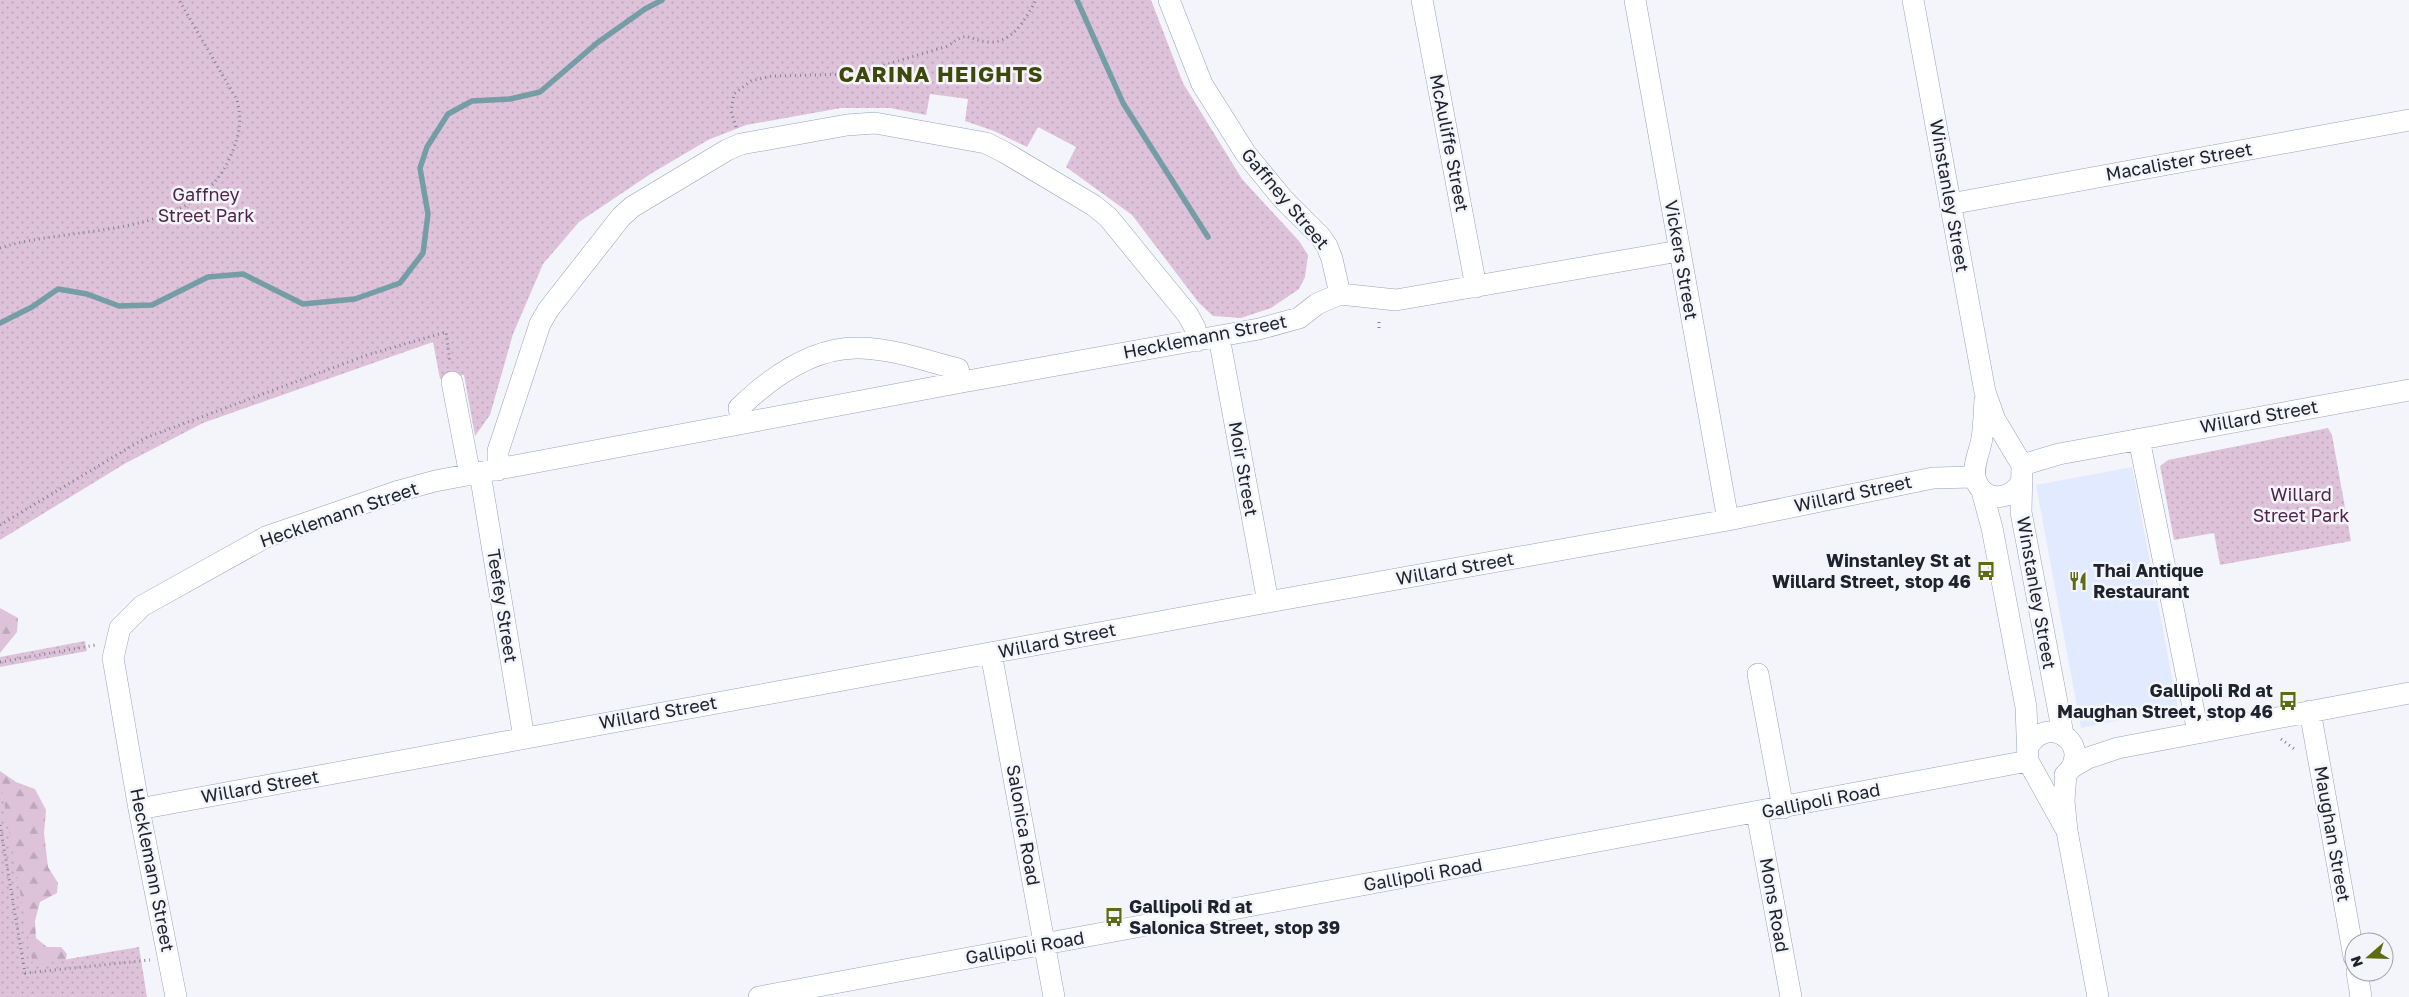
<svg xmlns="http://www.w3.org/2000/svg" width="2409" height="997" font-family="'Golos Text',sans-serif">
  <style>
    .built { fill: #e2eaff }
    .forest { fill: url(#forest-firs) }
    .park { fill: url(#park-dots) }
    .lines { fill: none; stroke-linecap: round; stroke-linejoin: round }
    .stream { stroke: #759da6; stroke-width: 5.5 }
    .minor-casing { stroke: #97a1ba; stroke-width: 22 }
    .path { stroke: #80838b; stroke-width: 3; stroke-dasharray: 1 4; stroke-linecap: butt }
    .minor { stroke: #fff; stroke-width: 21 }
    .labels { text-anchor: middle; stroke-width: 5; stroke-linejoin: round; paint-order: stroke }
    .street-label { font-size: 18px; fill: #20232d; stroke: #f3f5fa }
    .park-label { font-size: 18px; fill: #51244d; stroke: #f3f5fa }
    .poi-label { font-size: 18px; font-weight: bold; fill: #20232d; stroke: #f3f5fa; text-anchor: end }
    .district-label { font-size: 22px; font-weight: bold; letter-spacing: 1px; fill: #3f470b; stroke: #f3f5fa }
  </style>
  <defs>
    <pattern id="forest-firs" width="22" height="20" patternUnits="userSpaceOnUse" patternTransform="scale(1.25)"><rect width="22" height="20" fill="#dec2da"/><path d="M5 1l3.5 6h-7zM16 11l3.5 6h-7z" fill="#bea6bb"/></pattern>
    <pattern id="park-dots" width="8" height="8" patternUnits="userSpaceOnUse" patternTransform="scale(1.25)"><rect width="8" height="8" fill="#dec2da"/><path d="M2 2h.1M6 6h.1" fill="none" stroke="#bea6bb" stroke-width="1.8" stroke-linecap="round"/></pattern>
  </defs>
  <rect width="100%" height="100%" fill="#f3f5fa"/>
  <path class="built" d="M2132,467L2178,709L2081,728L2036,485Z"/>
  <path class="forest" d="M0,608L18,618L17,632L0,653Z
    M0,771L16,782L35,789L46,810L44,833L48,867L58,883L57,893L40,902L35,921L36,938L47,947H61L67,954L64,967L4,997L0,995Z"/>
  <path class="park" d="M0,0H1151L1183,83L1242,179L1299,241L1308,255L1305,277L1299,289L1271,308L1241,318L1213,316L1199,303L1132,215L1066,167L1076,147L1038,127L1027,147L994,131L965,121L968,99L930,94L926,115L890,108H841L746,125L708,140L652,173L579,222L543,264L513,334L490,415L475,436L464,375L440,379L433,342L203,423L126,463L0,540Z
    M2328,428L2332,435L2351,541L2220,565L2214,533L2174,540L2160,466L2168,460Z
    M85,641L87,651L0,667V657Z
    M0,780L33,965L139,947L147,997H0Z"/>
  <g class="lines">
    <path class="stream" d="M1077,0L1123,103L1208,237
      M0,323L32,307L58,289L87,294L119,306L152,305L208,277L243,274L303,304L355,299L400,283L423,253L428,214L420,168L427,147L448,114L472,101L510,99L540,92L597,43L645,9L662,0"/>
    <g class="minor-casing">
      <path id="minor" d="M1169,0L1202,84L1246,154L1283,199L1320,236L1327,246L1332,259L1340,294
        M1422,0L1476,287
        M1635,0L1728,520
        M1913,0L1985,392L1995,420L2022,465L2021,512L2063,734
        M1950,204L2409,120
        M1219,337L1268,602
        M452,382L470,475
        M1985,400C1984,413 1984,426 1982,438C1980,452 1970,470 1977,483C1987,504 2012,499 2022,481
        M742,423L739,408C771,377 815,346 861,348C894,349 926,361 958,369L962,382
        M2139,439L2198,732
        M2022,465L2059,454L2409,390
        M498,470V451L540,324L548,310L621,217L632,207L727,150L741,144L847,125L875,123L986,143L1004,152L1093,205L1108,217L1188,315L1195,328L1197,341
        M480,473L524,738
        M1982,491L1992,528L2026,707L2028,761L2067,831
        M991,653L1054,997
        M1758,674L1783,808
        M2310,711L2354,957
        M2029,745C2053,711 2094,750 2065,775
        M2071,768L2088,758L2118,748L2409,693
        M2066,774L2064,801L2067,831L2098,997
        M139,809L1268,602L1728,520L1933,478L1974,477
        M1757,813L1791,997
        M2357,972L2361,997
        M176,997L139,809L113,658L120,628L142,606L266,537L399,491L435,481L962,382L1259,329L1299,318L1317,304L1340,294L1396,300L1679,251
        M759,997L2028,761"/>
    </g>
    <path class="path" d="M736,127L731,111L734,94L751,81L771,76L854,74L948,46C970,29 966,40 988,42C1013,44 1026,18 1036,0
      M0,248C73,224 195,242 231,155C240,134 242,121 237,100L179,0
      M1379,322V332
      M0,525L145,438L367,355L446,332L450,363
      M0,662L96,645
      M2281,739L2297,751
      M0,825L25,973L150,960"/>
    <use href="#minor" class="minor"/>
  </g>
  <defs>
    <g id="bus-bare" transform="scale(1.5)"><path d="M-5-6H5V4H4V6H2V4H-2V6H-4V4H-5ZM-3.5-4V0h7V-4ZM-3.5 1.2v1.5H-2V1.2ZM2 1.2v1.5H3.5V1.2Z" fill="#5f6b13" stroke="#f3f5fa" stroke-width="2.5" paint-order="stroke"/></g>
    <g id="restaurant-bare" transform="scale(1.5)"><path d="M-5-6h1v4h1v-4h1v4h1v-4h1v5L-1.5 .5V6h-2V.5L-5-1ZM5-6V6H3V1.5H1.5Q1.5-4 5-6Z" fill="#5f6b13" stroke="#f3f5fa" stroke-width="2.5" paint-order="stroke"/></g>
  </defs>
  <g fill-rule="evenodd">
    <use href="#bus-bare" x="1986" y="571"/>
    <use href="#restaurant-bare" x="2078" y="581"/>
    <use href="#bus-bare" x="2288" y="701"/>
    <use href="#bus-bare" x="1114" y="917"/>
  </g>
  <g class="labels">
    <g class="street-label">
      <text transform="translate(1449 143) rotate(79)" y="6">McAuliffe Street</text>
      <text transform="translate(2179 162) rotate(-10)" y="6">Macalister Street</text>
      <text transform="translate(1949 196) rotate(80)" y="6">Winstanley Street</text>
      <text transform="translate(1285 199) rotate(50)" y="6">Gaffney Street</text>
      <text transform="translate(1681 260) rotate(80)" y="6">Vickers Street</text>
      <text transform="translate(1205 337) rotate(-11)" y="6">Hecklemann Street</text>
      <text transform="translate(2259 417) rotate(-10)" y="6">Willard Street</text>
      <text transform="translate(1243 469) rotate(80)" y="6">Moir Street</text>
      <text transform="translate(1853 494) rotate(-12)" y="6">Willard Street</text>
      <text transform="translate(339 515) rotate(-19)" y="6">Hecklemann Street</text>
      <text transform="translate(1455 569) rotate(-10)" y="6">Willard Street</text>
      <text transform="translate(2036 593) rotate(80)" y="6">Winstanley Street</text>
      <text transform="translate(502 606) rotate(81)" y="6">Teefey Street</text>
      <text transform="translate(1057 641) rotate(-11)" y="6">Willard Street</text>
      <text transform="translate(658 713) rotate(-10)" y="6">Willard Street</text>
      <text transform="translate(260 787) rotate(-10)" y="6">Willard Street</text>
      <text transform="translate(1821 801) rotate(-11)" y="6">Gallipoli Road</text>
      <text transform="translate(1023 825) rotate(80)" y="6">Salonica Road</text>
      <text transform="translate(2332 834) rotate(80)" y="6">Maughan Street</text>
      <text transform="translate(152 870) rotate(79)" y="6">Hecklemann Street</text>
      <text transform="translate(1423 875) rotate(-10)" y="6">Gallipoli Road</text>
      <text transform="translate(1774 905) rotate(80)" y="6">Mons Road</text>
      <text transform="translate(1025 948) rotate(-10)" y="6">Gallipoli Road</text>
    </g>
    <g class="park-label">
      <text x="206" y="201">Gaffney<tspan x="206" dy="21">Street Park</tspan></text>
      <text x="2301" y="501">Willard<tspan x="2301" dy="21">Street Park</tspan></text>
    </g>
    <g class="poi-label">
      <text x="1971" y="567">Winstanley St at<tspan x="1971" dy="21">Willard Street, stop 46</tspan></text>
      <text x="2093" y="577" text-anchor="start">Thai Antique<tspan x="2093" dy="21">Restaurant</tspan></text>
      <text x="2273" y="697">Gallipoli Rd at<tspan x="2273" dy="21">Maughan Street, stop 46</tspan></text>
      <text x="1129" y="913" text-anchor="start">Gallipoli Rd at<tspan x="1129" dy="21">Salonica Street, stop 39</tspan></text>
    </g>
    <g class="district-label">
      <text x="941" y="82">CARINA HEIGHTS</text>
    </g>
  </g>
  <g transform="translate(2369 957) rotate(250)"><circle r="24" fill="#f3f5fa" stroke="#9fa1a8"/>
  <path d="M0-4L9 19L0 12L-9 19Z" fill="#5f6b13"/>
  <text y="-8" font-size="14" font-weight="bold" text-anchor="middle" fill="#20232d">N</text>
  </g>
</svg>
